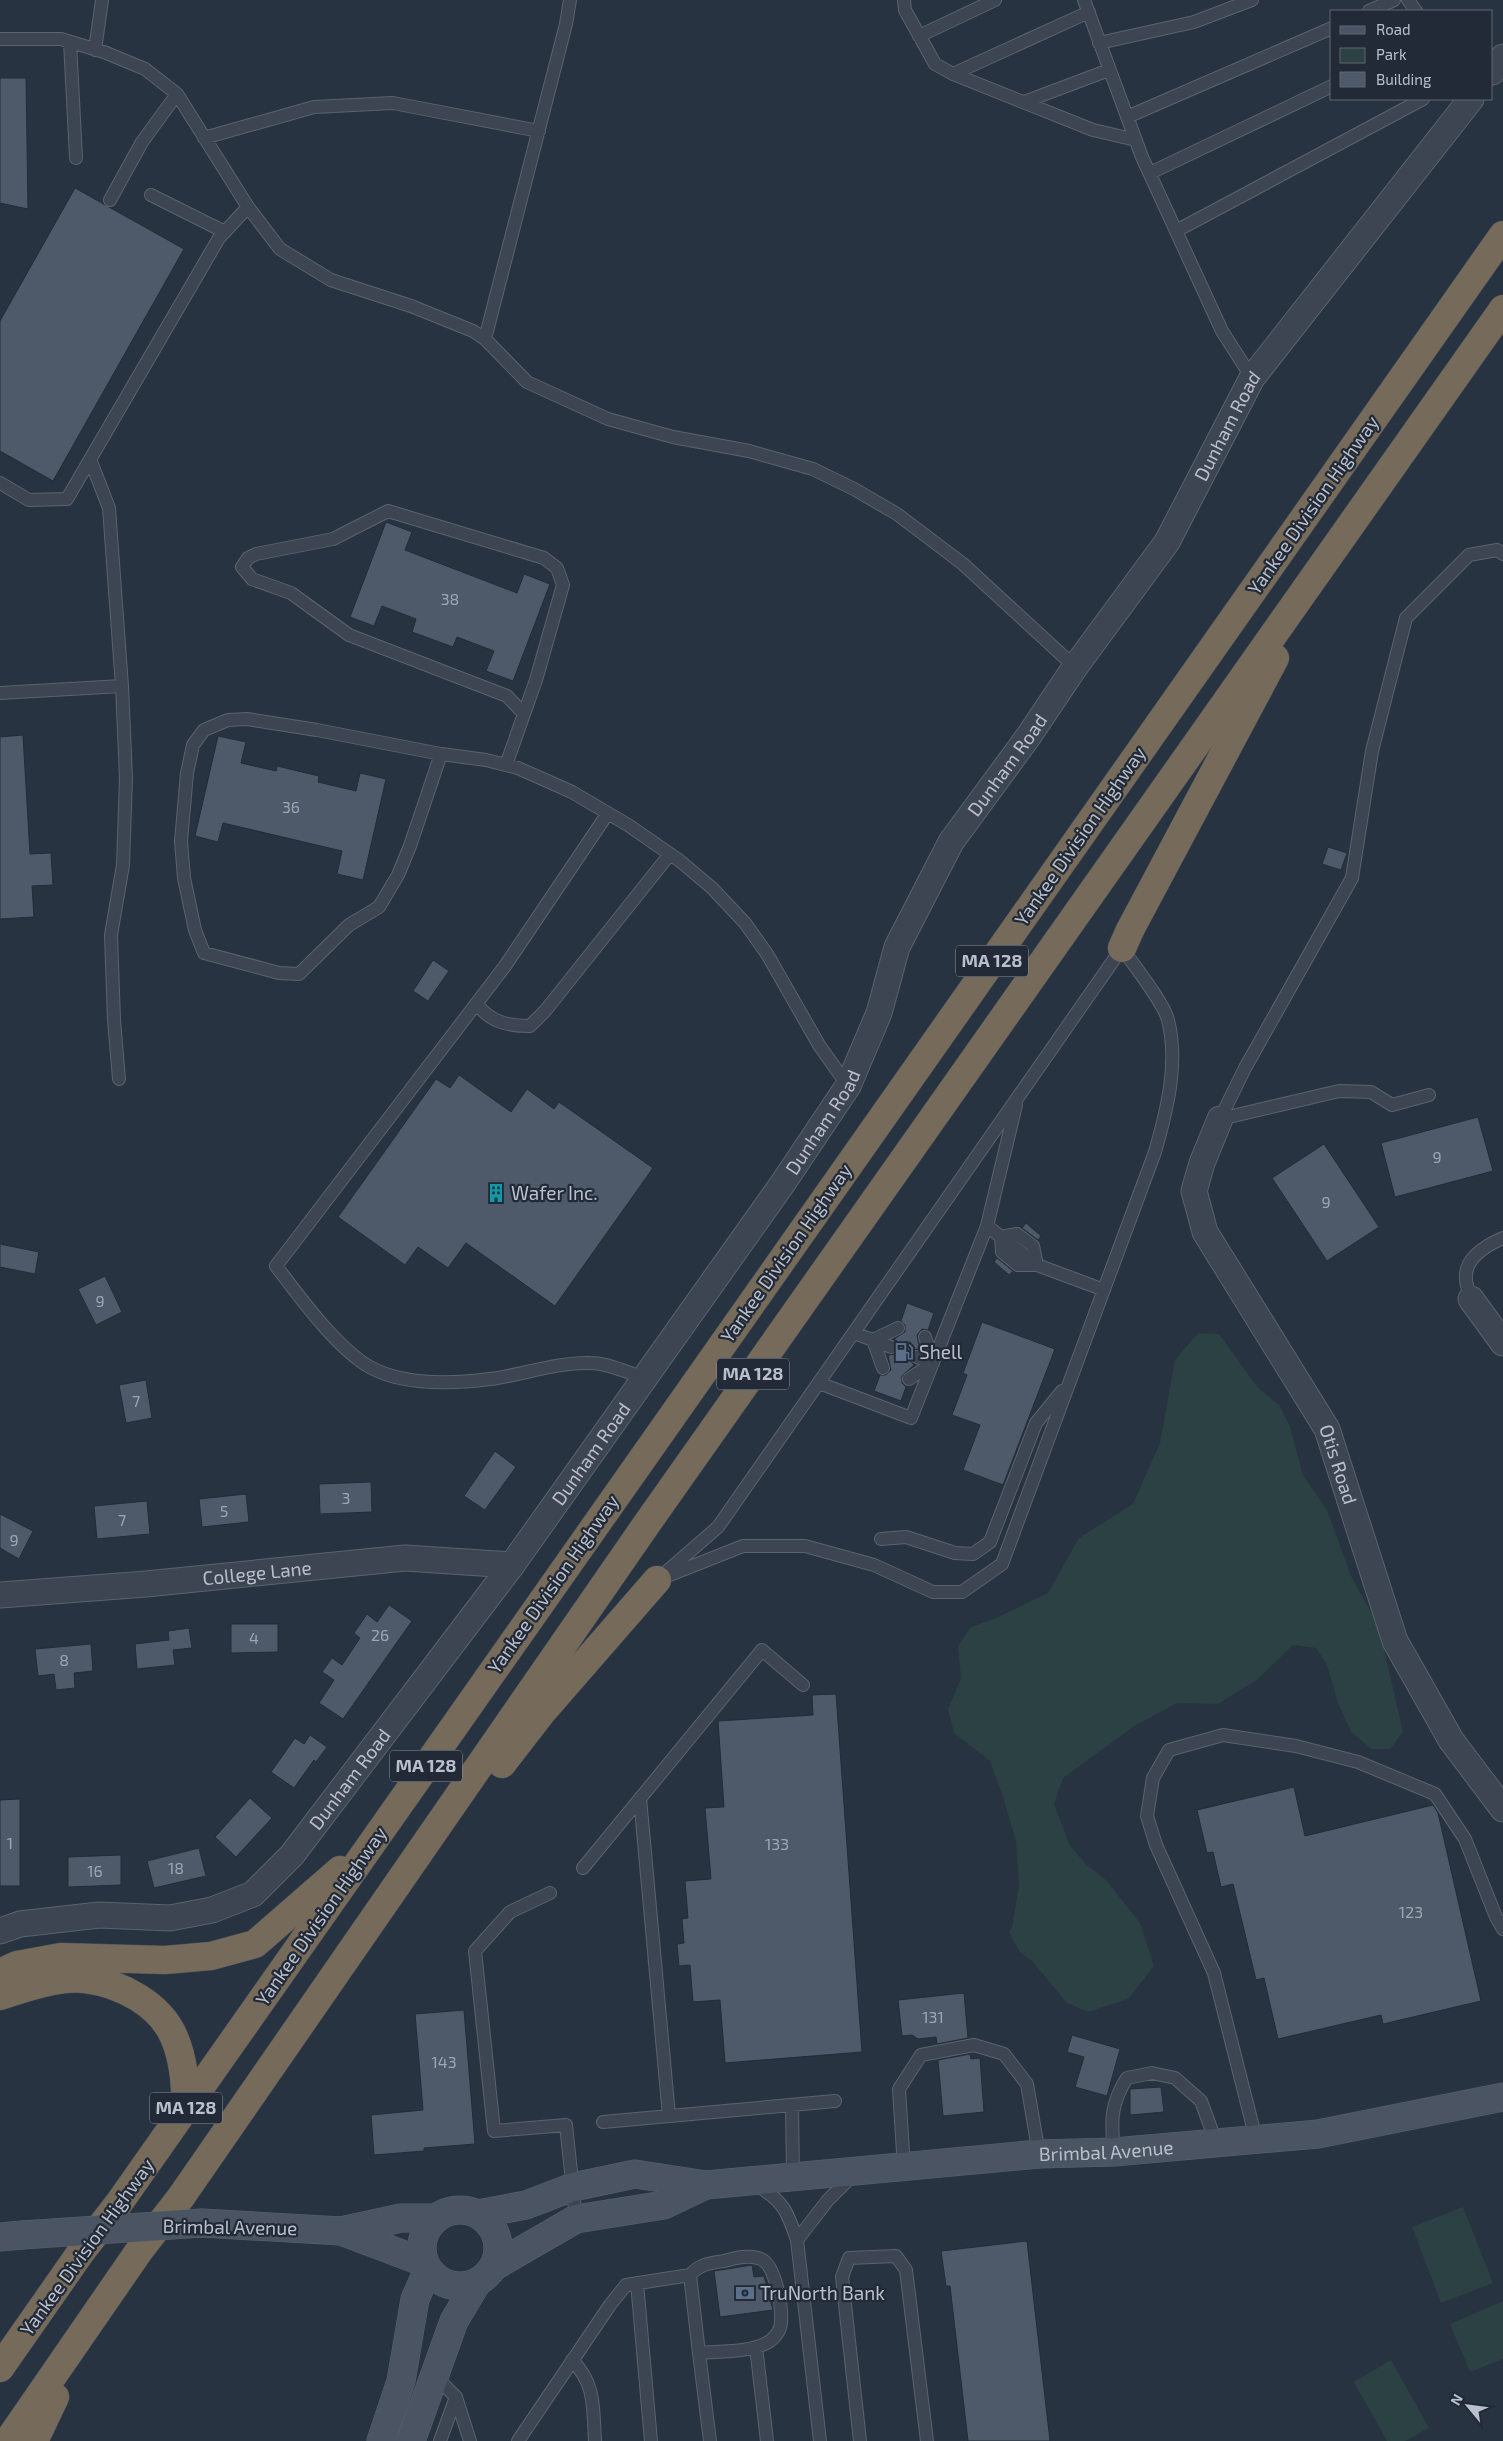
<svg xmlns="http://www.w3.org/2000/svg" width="1503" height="2441" font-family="'Exo 2',sans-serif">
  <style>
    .green { fill: #2b4143 }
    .building { fill: #4e5a69; stroke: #232c38 }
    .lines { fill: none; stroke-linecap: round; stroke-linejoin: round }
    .service-casing { stroke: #5a636e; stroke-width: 14 }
    .minor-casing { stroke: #5a636e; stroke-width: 27 }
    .secondary-casing { stroke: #5a636e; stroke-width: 29 }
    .motorway-casing { stroke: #47505b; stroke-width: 29 }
    .service { stroke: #3c4551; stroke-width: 12 }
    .minor { stroke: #3c4551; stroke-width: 25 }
    .secondary { stroke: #4a5463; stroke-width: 28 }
    .motorway { stroke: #766b5a; stroke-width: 28 }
    .secondary-bridge-casing { stroke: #5a636e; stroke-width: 29; stroke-linecap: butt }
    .secondary-bridge { stroke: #4a5463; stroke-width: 28 }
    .labels { text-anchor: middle; stroke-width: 4.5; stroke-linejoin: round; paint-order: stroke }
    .number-label { font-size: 16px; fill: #9ea6b2 }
    .shield { fill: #212a36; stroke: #8b939e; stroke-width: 1 }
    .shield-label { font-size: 18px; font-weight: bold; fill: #b9c0cb }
    .street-label { font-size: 19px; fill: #b9c0cb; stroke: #212a36 }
    .poi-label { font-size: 19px; fill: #b9c0cb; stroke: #212a36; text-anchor: start }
  </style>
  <rect width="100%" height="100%" fill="#283341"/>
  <path class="green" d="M1198,1333L1219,1334L1258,1388L1279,1405L1290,1427L1303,1475L1327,1510L1351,1576L1379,1627L1403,1732L1390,1749H1372L1351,1732L1338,1703L1327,1665L1316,1648L1293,1645L1258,1679L1218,1704L1177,1703L1136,1725L1063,1778L1054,1804L1070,1846L1086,1864L1107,1881L1140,1923L1154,1966L1128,1999L1088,2012L1067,2003L1033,1962L1020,1952L1009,1932L1012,1927L1019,1886L1016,1841L1003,1797L990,1761L954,1733L948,1709L961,1678L958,1646L971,1627L994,1619L1048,1593L1079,1538L1133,1504L1160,1443L1175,1360Z
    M1463,2207L1493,2283L1441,2303L1412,2227Z
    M1503,2301V2359L1470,2372L1450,2324Z
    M1391,2360L1429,2428L1405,2441H1387L1354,2382Z"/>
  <path class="building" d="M0,78H26L28,209L0,203Z
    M75,188L184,249L53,481L0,451V321Z
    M386,522L412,532L405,550L517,593L524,574L550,584L513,681L486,671L494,651L457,637L453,647L412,632L416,619L382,606L374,626L350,617Z
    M23,735L30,854L51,853L53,885L32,886L34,917L0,919V737Z
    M218,736L246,742L241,763L276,771L277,766L319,776L318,782L356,791L360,773L386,779L363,880L337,874L342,851L223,823L218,842L195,836Z
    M1328,847L1347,853L1341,870L1322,864Z
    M433,960L449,971L428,1001L413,991Z
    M459,1075L511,1112L527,1089L554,1109L559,1102L653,1168L555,1306L466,1243L448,1268L418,1247L405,1265L338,1217L436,1079L450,1088Z
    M1478,1117L1493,1171L1395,1197L1381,1143Z
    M1324,1144L1379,1227L1327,1261L1272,1178Z
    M1026,1223L1041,1236L1038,1240L1022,1228Z
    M0,1244L39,1252L35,1274L0,1267Z
    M997,1258L1013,1271L1009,1275L994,1262Z
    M105,1276L122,1312L96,1325L78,1289Z
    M907,1303L934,1313L928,1330L922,1329L917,1335L920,1350L915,1349L910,1354L909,1359L914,1365L902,1376V1383L906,1387L901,1401L874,1391L880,1375H886L891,1370L888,1355L896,1354L899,1349L898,1342L894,1339L905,1332V1325L901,1321Z
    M982,1322L1055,1349L1003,1485L963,1470L980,1425L952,1415L967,1375L963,1373Z
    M146,1380L152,1418L126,1423L119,1385Z
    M495,1451L516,1467L485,1510L464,1496Z
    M371,1482L372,1512L320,1514L319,1484Z
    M246,1494L249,1522L202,1527L199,1499Z
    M147,1501L150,1534L97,1539L94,1506Z
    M0,1514L33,1531L19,1559L0,1548Z
    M389,1605L412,1621L343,1719L319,1703L334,1680L322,1672L332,1658L342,1665L360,1638L354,1633L367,1614L377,1622Z
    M231,1624H278V1652L231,1653Z
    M189,1628L192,1648L173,1650L175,1665L137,1669L135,1644L169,1640L168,1631Z
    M91,1644L93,1671L74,1673L75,1688L56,1690L54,1674L38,1676L35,1649Z
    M836,1694L862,2052L725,2063L720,2000L693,2002L690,1965L679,1966L677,1944L684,1943L682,1919L688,1918L685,1881L711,1879L705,1808L724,1807L718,1721L813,1715L812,1695Z
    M310,1735L327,1747L316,1762L314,1760L294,1788L271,1772L295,1738L304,1744Z
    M1294,1787L1305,1836L1433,1805L1438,1813L1481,2001L1383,2024L1381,2015L1278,2039L1264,1978L1256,1980L1233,1884L1221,1887L1213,1852L1207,1853L1197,1810Z
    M250,1798L272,1818L236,1857L215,1837Z
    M20,1799V1886H0V1800Z
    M199,1848L206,1876L154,1888L147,1861Z
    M121,1855V1885L68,1887V1857Z
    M964,1993L968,2038L937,2044L936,2037L918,2039L912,2035L902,2036L898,2000Z
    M464,2010L475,2144L424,2148V2151L374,2155L371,2115L423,2110L415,2014Z
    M1072,2035L1120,2049L1107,2096L1075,2087L1084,2057L1067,2052Z
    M970,2054L971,2059L980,2058L984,2112L943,2116L938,2060Z
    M1161,2087L1164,2112L1130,2115V2089Z
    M1027,2241L1050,2441H968L950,2286H946L941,2251Z
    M752,2265L754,2277L764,2276L773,2310L720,2317L714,2271Z"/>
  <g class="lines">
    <g class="service-casing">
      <path id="service" d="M904,0L905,10L935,64L953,74L1093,130L1136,140
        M1084,0L1142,157L1222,331L1252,378
        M1408,0L1416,11
        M1369,11L1394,0
        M919,36L995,0
        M0,39H61L104,52L145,69L177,94L248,207L280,249L331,280L411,306L473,331L485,339L527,382L608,419L673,437L749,451L813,469L854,489L897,514L963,564L1075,667
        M70,42L76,158
        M1099,43L1194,22L1252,0
        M95,50L102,0
        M953,74L1089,12
        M1024,102L1109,70
        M1127,117L1332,28
        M204,138L314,107L393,103L539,131
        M1150,173L1332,86
        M151,195L225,232
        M110,200L142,142L177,94
        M1176,231L1423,99
        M485,339L566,24L570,0
        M90,459L109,508L122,686L126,778L123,865L111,935L114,1020L119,1079
        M0,483L29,500L67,499L219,238L248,207
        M0,693L122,686
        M441,754L410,846L398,875L379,907L349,925L299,974L279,973L204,953L195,930L184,878L181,841L187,773L193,745L204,730L228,720L247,719L317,730L441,754L486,760L518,768L572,792L628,825L680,861L712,888L745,923L767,954L819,1045L848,1086
        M506,765L536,680L563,585L557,568L544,558L388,511L333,539L256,554L248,558L242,567L252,579L291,593L349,635L507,696L524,714
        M608,813L505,966L276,1266C299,1296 335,1346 368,1366C402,1386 451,1384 490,1379C523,1375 556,1362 590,1363C608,1363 628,1373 645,1378
        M1122,948C1133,964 1164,1003 1168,1020C1179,1063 1167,1110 1155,1152L1002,1564L962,1592H933L874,1565L805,1546H743L657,1580L718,1527Z
        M477,1004C490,1022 508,1026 530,1026L545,1011L670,854
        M1220,1119L1245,1068L1352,878L1372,751L1406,618L1469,555L1497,550L1503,554
        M1220,1119L1339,1091L1371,1092L1392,1105L1429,1095
        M987,1226L1037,1265L1104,1290
        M1017,1234L1033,1246L1037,1265H1018L1002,1252L1001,1237Z
        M1471,1299C1469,1293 1466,1285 1466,1279C1464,1258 1487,1245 1503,1238
        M854,1333L891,1347
        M925,1337L933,1363
        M917,1357L933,1363
        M883,1368L873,1340L898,1328
        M909,1379L933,1363
        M819,1383L911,1418L987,1226L1016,1105
        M881,1539L906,1537L955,1553L973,1554L990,1542L1036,1423L1062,1391
        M640,1798L669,2116
        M583,1868L762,1650L803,1685
        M550,1893L510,1912L475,1951L494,2131L566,2125L576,2219
        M792,2105L793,2178
        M603,2122L835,2101
        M1256,2139L1214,1973L1156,1845L1147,1816L1153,1778L1169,1750L1223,1735L1296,1746L1358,1762L1435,1794L1465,1839L1496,1917L1503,1929
        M1114,2152C1111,2122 1110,2104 1127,2078L1152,2073L1175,2078L1201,2101L1216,2142
        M904,2168L899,2089L921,2055L974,2045L1004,2054L1027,2084L1039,2154
        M755,2184C783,2201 787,2210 797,2240L820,2441
        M797,2240L828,2200L854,2174
        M637,2283L651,2441
        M756,2347L767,2441
        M699,2353L710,2441
        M572,2360C596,2384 593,2409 595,2441
        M434,2375L456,2397L470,2441
        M440,2441L456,2397
        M518,2441L610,2305L626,2285L690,2275L699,2353C721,2351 751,2353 770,2341C776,2337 781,2329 781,2322C782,2306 776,2266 761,2259C750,2254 735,2258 724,2261C709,2263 700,2264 690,2275
        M860,2441L842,2277L849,2258L896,2256L906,2270L927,2441"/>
    </g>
    <g class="minor-casing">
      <g id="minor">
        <path d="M1492,72L1503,57"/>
        <path id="s1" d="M1220,1119L1202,1163L1194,1191L1205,1232L1327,1429L1395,1641L1451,1740L1503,1809"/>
        <path d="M1471,1299L1503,1343"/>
        <path id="s2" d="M0,1595L146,1584L405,1558L512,1565"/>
        <path id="s3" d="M0,1931L20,1924L99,1915L170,1918L212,1910L253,1894L292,1855L512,1565L783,1183L848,1086L879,1013L897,947L951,842L1028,737L1075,667L1167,542L1252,378L1471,99"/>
      </g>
    </g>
    <g class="secondary-casing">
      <g id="secondary">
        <circle cx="460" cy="2248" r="38"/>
        <path id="s4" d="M478,2214L526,2205L573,2187L635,2174L706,2185L1039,2154L1114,2152L1318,2134L1503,2097"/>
        <path d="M202,2223L341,2231L401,2218H435"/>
        <path d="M341,2231L423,2262"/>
        <path d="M0,2237L22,2235"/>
        <path d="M493,2267L576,2219L664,2205L706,2185"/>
        <path d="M381,2441L401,2381L415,2299L428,2270"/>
        <path d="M411,2441L454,2321L476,2284"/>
      </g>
    </g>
    <g class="motorway-casing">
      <path id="motorway" d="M1122,948L1130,930L1275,658
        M502,1764L543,1711L657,1580
        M0,1973L17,1965L61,1957L165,1960L211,1956L255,1944L340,1870
        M0,1996C24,1988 60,1976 85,1979C120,1983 160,2004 174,2037C184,2060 185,2083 186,2108
        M0,2368L81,2252L119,2203L1503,235
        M8,2441L139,2251L181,2197L646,1525L1503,309
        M34,2441L55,2397"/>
    </g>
    <use href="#service" class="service"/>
    <use href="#minor" class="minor"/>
    <use href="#secondary" class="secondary"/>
    <use href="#motorway" class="motorway"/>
    <g class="secondary-bridge-casing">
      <path id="secondary-bridge" d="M22,2235L202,2223"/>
    </g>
    <use href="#secondary-bridge" class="secondary-bridge"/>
  </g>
  <defs>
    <g id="building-bare" transform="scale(1.5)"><path d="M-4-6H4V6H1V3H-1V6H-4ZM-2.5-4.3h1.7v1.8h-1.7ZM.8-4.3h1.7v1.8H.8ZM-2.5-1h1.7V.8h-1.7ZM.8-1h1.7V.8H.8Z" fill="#0f9aa8" stroke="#212a36" stroke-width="2.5" paint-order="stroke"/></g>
    <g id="fuel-bare" transform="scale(1.5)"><path d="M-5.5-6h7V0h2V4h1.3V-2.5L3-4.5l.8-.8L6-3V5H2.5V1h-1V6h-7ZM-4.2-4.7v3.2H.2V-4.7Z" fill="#5c6f8a" stroke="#212a36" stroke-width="2.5" paint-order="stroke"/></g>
    <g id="bank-bare" transform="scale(1.5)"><path d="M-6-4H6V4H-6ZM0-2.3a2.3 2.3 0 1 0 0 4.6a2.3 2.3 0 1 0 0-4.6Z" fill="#5c6f8a" stroke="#212a36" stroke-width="2.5" paint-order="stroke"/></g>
  </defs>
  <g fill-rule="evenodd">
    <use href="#building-bare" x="496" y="1193"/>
    <use href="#fuel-bare" x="904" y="1352"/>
    <use href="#bank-bare" x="745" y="2293"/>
  </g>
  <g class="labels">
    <g class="number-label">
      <text x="450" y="605">38</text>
      <text x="291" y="813">36</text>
      <text x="1437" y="1163">9</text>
      <text x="1326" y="1208">9</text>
      <text x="100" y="1307">9</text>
      <text x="136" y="1407">7</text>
      <text x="346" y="1504">3</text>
      <text x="224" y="1517">5</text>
      <text x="122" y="1526">7</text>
      <text x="14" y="1546">9</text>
      <text x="380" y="1641">26</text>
      <text x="254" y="1644">4</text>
      <text x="64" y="1666">8</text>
      <text x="10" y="1849">1</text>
      <text x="777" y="1850">133</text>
      <text x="176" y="1874">18</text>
      <text x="95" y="1877">16</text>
      <text x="1411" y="1918">123</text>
      <text x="933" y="2023">131</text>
      <text x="444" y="2068">143</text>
    </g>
    <g class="shield">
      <rect x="956" y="945.5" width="72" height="31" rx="4"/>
      <rect x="717" y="1358.5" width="72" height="31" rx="4"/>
      <rect x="390" y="1750.5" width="72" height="31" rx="4"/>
      <rect x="150" y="2092.5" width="72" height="31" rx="4"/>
    </g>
    <g class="shield-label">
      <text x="992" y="967">MA 128</text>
      <text x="753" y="1380">MA 128</text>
      <text x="426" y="1772">MA 128</text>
      <text x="186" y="2114">MA 128</text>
    </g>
    <g class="street-label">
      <text dy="7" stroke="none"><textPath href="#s3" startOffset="2029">Dunham Road</textPath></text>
      <text transform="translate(1313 505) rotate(-55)" y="7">Yankee Division Highway</text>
      <text dy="7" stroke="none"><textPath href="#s3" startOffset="1624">Dunham Road</textPath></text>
      <text transform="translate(1080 836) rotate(-55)" y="7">Yankee Division Highway</text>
      <text dy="7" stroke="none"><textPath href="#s3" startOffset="1219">Dunham Road</textPath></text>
      <text transform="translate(786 1253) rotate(-55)" y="7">Yankee Division Highway</text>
      <text dy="7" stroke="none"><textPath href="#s3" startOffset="814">Dunham Road</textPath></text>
      <text dy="7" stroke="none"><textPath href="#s1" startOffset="388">Otis Road</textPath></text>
      <text dy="7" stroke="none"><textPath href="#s2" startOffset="258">College Lane</textPath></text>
      <text transform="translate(553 1584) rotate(-55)" y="7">Yankee Division Highway</text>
      <text dy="7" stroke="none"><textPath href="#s3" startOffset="409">Dunham Road</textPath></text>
      <text transform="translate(321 1916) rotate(-55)" y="7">Yankee Division Highway</text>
      <text dy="7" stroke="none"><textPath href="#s4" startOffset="636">Brimbal Avenue</textPath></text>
      <text transform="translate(230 2227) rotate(1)" y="7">Brimbal Avenue</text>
      <text transform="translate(87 2247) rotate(-54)" y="7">Yankee Division Highway</text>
    </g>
    <g class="poi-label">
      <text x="511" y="1200">Wafer Inc.</text>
      <text x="919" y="1359">Shell</text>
      <text x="760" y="2300">TruNorth Bank</text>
    </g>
  </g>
  <rect x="1330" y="10" width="162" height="90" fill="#212a36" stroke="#5e6672"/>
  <rect x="1340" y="26" width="25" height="8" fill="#4a5463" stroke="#5e6672"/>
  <text x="1376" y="35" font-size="15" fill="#b9c0cb">Road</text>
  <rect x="1340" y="48" width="25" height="15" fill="#2b4143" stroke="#5e6672"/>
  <text x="1376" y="60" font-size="15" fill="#b9c0cb">Park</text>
  <rect x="1340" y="72" width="25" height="15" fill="#4e5a69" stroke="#5e6672"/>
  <text x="1376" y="85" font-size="15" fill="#b9c0cb">Building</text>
  <g transform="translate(1468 2406) rotate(299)" stroke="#212a36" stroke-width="4" paint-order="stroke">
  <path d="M0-4L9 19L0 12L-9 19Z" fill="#b9c0cb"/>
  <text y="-8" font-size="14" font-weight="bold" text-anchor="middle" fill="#b9c0cb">N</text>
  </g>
</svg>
